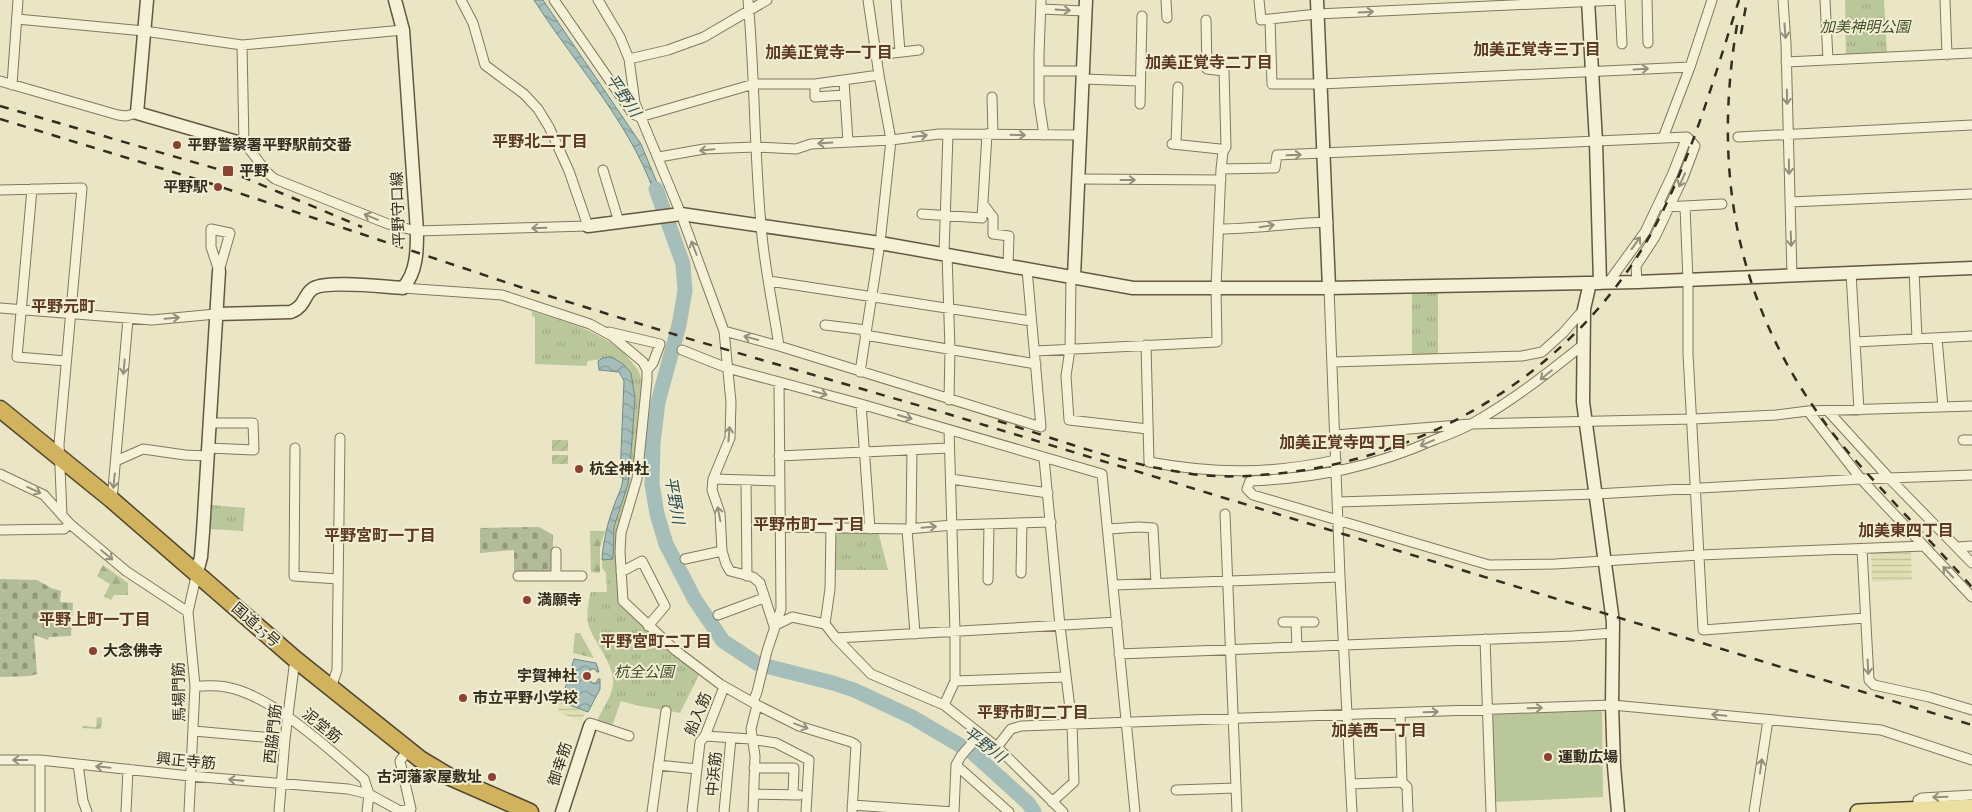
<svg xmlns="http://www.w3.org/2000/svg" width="1972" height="812" font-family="'Playfair Display','Noto Sans JP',serif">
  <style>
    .farmland { fill: url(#farmland-rules) }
    .forest { fill: url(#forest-firs) }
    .cemetery { fill: url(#cemetery-stones) }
    .park { fill: url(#park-tufts) }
    .garden { fill: url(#garden-furrows) }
    .pitch { fill: #bac79a }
    .water { fill: url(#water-waves); stroke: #6e8b88 }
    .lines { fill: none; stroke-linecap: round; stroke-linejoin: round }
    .river { stroke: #a6beba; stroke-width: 15 }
    .street-casing { stroke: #83775d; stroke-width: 11 }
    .secondary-casing { stroke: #655840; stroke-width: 15 }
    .primary-casing { stroke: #514530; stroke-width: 18 }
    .highway-casing { stroke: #514530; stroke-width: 19 }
    .street { stroke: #f5f1d7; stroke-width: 9 }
    .secondary { stroke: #f5f1d7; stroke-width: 12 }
    .primary { stroke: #eadfa0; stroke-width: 15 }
    .highway { stroke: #d1b25d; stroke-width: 16 }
    .rail { stroke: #342d1f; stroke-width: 2.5; stroke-dasharray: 9 9; stroke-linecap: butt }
    .oneway { stroke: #948f7b }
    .poi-dot { fill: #8c4132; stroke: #f2eed4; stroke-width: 2 }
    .labels { text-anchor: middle; stroke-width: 4; stroke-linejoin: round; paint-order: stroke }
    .park-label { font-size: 15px; font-style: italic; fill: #3f4f28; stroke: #f2eed4 }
    .poi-label { font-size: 15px; font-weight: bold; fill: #342d1f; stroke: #f2eed4; text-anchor: start }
    .street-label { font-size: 15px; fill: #342d1f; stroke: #f2eed4 }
    .neighbourhood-label { font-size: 16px; font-weight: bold; fill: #5d3823; stroke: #f2eed4 }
    .water-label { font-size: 16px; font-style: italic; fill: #304f53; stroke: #f2eed4 }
  </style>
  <defs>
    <pattern id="farmland-rules" width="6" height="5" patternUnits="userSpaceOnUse" patternTransform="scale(1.25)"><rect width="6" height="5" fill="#dedfb3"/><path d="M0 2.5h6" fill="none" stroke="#bfc09a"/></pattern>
    <pattern id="forest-firs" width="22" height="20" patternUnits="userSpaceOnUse" patternTransform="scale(1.25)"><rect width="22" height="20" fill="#bac79a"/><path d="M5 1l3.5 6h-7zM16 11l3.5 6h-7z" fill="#a0ab84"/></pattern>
    <pattern id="cemetery-stones" width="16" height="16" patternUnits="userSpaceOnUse" patternTransform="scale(1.25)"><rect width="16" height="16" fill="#b2bc98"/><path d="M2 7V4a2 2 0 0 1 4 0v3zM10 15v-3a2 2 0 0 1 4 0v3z" fill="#92997b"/></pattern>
    <pattern id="park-tufts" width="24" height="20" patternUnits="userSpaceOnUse" patternTransform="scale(1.25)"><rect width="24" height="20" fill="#bac79a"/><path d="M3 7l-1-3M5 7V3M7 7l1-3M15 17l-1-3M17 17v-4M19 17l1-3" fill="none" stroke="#a0ab84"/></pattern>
    <pattern id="garden-furrows" width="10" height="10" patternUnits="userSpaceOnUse" patternTransform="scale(1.25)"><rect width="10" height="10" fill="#bac79a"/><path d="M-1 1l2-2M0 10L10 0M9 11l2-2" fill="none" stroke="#a0ab84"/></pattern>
    <pattern id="water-waves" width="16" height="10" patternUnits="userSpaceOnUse" patternTransform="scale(1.25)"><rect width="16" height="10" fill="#a6beba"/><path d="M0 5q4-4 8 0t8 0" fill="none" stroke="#889b97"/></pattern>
  </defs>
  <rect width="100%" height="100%" fill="#eae5c5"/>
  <path class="farmland" d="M1911,551L1912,580L1872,582L1871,552Z
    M560,703L585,712L582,721L559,713L558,709Z"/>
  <path class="forest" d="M590,531H605L600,547V573L591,572Z
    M103,565L128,583V595H114L111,600L104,597L110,584L97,576Z
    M575,633H580L594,658L573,653Z"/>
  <path class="cemetery" d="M539,527L553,535V574L514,573V550L480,553V528Z
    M0,579L37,580L51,588L61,591L60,602L73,603L71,636L49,637L48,640L34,635L37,674L30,676L0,677Z"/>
  <path class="park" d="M1845,0H1884L1887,54L1846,56Z
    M1412,293H1438V356H1412Z
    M532,311L583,328L601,337L621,349L638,370L642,380L636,451L627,499L621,604L640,624L700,673L680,713C661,709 639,707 621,701L612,726L597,721C602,709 611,698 613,685C615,665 596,645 589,627C586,618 588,601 591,592H607L606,573L602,568L603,555L605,537L622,492L625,380L619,372L601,359L588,361L586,366L535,364V317L532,316Z
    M212,505L245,508L243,531L210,529Z
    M859,531H878L888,570H835L836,536L839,533H859Z"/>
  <path class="garden" d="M552,440H568V451H552Z
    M552,455H568V464H552Z
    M97,717L102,718L101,729L82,728L83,726L96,727Z"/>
  <path class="pitch" d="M1599,708L1602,711L1603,797L1495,802L1491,717L1496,713Z"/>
  <path class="water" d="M534,0H543L641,144L667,207L659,208C637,129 577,68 534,0Z
    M612,357L624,365L631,373L635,398L630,467L628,484L614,527L613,559L602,560C603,541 608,521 615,503C619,492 622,489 623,477H620L624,381L619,372L599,370L598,361L603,358Z
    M574,659L596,663L599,672H597L595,669H591L589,673H585V679H589L592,683H596L598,679H600V689L588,712L561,702Z"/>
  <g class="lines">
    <path class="river" d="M656,189L683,264L685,291L679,325L658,402L653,443L652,484L657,514L666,544L695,600L723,641L758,664L833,683L854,690L912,717L973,753L1028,803L1034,812"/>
    <g class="street-casing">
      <path id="street" d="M554,0L633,114L640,117L754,84H815L879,75
        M598,0L620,37L629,59L635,103L681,214L724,331L731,402L730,438L713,479L712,490L720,513L722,551L726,564L730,571L753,577L760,583L774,626
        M748,0C755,75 754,150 761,225C764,265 773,306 779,346
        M896,0L900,52
        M1041,0L1039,54V102L1044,135
        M1166,0L1167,18
        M1259,0L1261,20L1317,14L1620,0
        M1620,0L1622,44
        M1647,0L1648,43
        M1783,0L1786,44L1792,276
        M1825,0L1828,60
        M1945,0L1947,55
        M1041,9L1085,11
        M17,19L144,31L242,45L403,30
        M1270,19L1272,84H1321L1690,67
        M242,45L244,144C257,155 261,170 275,179L388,224L417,231L588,226L569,171L549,127L538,109L524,94L485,65L473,23L461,0
        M876,55L919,50
        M629,59L668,50L704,37L767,0
        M1786,62L1972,53
        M1039,71H1083
        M1083,79L1139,81
        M0,81L118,115L126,116L137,113
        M844,81L848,142
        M815,84V97L845,95
        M12,85L18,0
        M992,97L993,134
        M1140,104L1142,16
        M1738,137L1972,125
        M1663,138L1690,67L1712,0
        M1172,144L1220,149L1223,152
        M1176,144L1178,87
        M659,157L704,149L755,147L796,149L811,144L891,140L939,134L1081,135
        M1221,169L1275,168L1277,155L1687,137L1695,146L1683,178L1655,237L1636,266L1637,282
        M603,170L619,222
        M1079,179L1221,180
        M32,189L17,357L66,361
        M0,190L82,188L59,444L62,515
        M1790,202L1972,194
        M983,204L993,217V234L1009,236L1008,265
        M1665,207L1722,204
        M1685,207L1688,280V354L1703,630L1865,618
        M922,214L982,218L987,134
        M211,229L230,233L219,271L211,247Z
        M1219,229C1255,229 1291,223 1328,222
        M944,253L948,134
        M947,254L950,349L949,400
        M1914,270L1917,339
        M1851,273L1859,410
        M1071,277L1070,349L1066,376L1069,420L1148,429
        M769,281L1031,321
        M1608,283L1645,232L1673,173L1687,137
        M403,288L502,295L590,324L612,336L643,362L647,370V380L637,479L621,533L620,552L623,601L675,650L720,684L757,705L799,726L851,742L856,745L852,812
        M1329,288L1340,577L1352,812
        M0,308L152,320L216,314
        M825,325L866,330
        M724,331L779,346L1041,427L1027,269
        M609,332L660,344L653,363L647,370
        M865,335L1036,364
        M1937,338L1943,407
        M1855,342L1972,336
        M1584,344C1548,373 1512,401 1473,423C1461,430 1447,435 1434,440C1373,467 1317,478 1250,481L1247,489L1253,495L1489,565L1555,564L1700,555L1924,546
        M1146,345L1149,462C1214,474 1272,474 1336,460
        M682,350L727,368L861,404L1102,474L1135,812
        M1035,351L1217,342L1216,288L1221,169L1223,152L1226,147L1224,71L1207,69L1206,20
        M1333,362L1522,356L1542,352L1563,333L1584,309
        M860,372L880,243L891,140L879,75L868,0
        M861,404L870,529
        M1808,411L1861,479L1972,597
        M1828,411L1890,479L1972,563
        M1335,435L1471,424L1693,419L1776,415L1808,411L1972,406
        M1963,440H1972
        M208,448L254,450L253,423H211
        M295,448L294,576L338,579
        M779,456L949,448
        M1044,458L1060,626L1072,725L1074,782L1052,802
        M116,461L143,449L185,455L208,456
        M0,474L44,495L70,524L126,571L188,612
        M713,479L779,481
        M951,479L1048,493
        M746,480L747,576
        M112,500L128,319
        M1337,502L1596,494L1861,479L1972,475
        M1225,514L1237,812
        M780,527L907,529L953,525L1051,522
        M911,528L912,450
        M907,529L915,634
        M1108,529L1139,527L1153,528L1156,583
        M0,530L64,529L70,524
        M1958,547L1972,546
        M1862,549L1869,680L1874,685L1929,697L1972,710
        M556,552V576
        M685,559L722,551
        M621,572L642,561L665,606L648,626
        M1021,573L1022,523
        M518,576H582
        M988,580L989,524
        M1114,585L1340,577
        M718,615L764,598
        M1283,622H1296
        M825,624L830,589L831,528
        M774,626L792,617L825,624L836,638L871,674L944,705L997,747L1063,812
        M836,638L1117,622
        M1485,639L1491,812
        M1297,647L1296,622H1314
        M1119,654L1573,636L1613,633
        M955,681L1066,677
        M195,686C205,686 216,685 226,687C270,694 330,750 364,779L369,794L400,811L411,809
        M331,688L337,670L340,438
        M753,702L757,692L767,651L781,609L779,383
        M944,705L955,681V632L949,430
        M1400,713L1402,782L1407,787L1408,812
        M590,723L629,736
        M194,731L285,739
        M705,736L751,739L776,743L809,760L806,812
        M997,747L1011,729L1021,726L1612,705L1881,730L1972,760
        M408,750L400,761L411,809
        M0,760H40L190,776L348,789L369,794
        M40,760V812
        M78,764L83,801L87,812
        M658,765L697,769
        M956,765L1009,812
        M754,768H794L793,795
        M1351,784L1402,782
        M1176,790L1236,788
        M754,794L799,795
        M852,805L954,812L956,765L961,756L980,734
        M1918,810V800L1922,798L1972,795
        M126,812L128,769
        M189,812L195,686L188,612L197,572
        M279,812L285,739L295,659
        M367,812L369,794
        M652,812L666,711
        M692,812L700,742L705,736L724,687
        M724,812L731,738
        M753,812L755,756L751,729L757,705
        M1754,812L1768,720"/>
    </g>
    <g class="secondary-casing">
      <path id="secondary" d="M147,0L137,113L244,144
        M1317,0L1329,288
        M1588,0L1596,142L1600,283
        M588,226L681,214L880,243L1133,288H1329L1637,282L1972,268
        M1074,277L1086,0
        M1590,283L1584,309L1583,402L1613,622L1612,705L1614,766L1618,812
        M216,314L291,312C307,305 303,294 314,288C329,280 384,287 403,288C417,272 417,251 417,231L403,30L395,0
        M197,572L201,557L203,532L219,271
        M562,812L590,726"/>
    </g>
    <g class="primary-casing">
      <path id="primary" d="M1858,812L1972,807"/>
    </g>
    <g class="highway-casing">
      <path id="highway" d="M0,409L112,500L295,659L420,759L450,777L530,812"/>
    </g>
    <use href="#street" class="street"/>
    <use href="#secondary" class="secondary"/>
    <use href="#primary" class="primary"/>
    <use href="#highway" class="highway"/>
    <path class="rail" d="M1737,25C1711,180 1739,317 1839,441C1854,460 1871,477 1887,495C1915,525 1944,556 1972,587
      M1741,34L1747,0
      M0,106L238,175L362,227
      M0,119L209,183L526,289L683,337L948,414L1972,725
      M998,421C1060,440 1122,464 1186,473C1221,479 1257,476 1291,472C1437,453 1574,367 1648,239C1690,165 1713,81 1739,0"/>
  </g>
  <defs><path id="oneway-shaft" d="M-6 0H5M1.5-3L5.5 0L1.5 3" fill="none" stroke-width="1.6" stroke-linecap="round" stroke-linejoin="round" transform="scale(1.25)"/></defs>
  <g class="oneway">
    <use href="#oneway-shaft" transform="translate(1063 10) rotate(4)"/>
    <use href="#oneway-shaft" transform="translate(1366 12) rotate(-3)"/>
    <use href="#oneway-shaft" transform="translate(1785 31) rotate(86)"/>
    <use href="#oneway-shaft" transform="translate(1641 69) rotate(-3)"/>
    <use href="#oneway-shaft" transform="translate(1787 97) rotate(89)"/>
    <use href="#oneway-shaft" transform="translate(1018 135) rotate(1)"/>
    <use href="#oneway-shaft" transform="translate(920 136) rotate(-7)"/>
    <use href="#oneway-shaft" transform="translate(825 143) rotate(176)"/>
    <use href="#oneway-shaft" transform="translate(707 150) rotate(175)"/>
    <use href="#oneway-shaft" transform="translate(1294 155) rotate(-2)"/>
    <use href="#oneway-shaft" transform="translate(1789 167) rotate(89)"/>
    <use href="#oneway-shaft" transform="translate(1128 180)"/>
    <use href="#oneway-shaft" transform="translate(1682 180) rotate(114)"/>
    <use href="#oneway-shaft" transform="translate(371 217) rotate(-157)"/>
    <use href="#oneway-shaft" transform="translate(1267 226) rotate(-9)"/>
    <use href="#oneway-shaft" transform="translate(539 228) rotate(178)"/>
    <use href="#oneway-shaft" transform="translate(1791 239) rotate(88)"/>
    <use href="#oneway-shaft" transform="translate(1636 243) rotate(-54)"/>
    <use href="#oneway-shaft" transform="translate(694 248) rotate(-111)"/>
    <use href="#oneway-shaft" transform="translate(172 318) rotate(-5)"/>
    <use href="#oneway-shaft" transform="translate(751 338) rotate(-165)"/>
    <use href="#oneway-shaft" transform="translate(124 367) rotate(95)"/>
    <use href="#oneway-shaft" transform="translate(1546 375) rotate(141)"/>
    <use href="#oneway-shaft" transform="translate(820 393) rotate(15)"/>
    <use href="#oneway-shaft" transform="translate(905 417) rotate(16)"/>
    <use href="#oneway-shaft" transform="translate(729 434) rotate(-85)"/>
    <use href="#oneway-shaft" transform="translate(1427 443) rotate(157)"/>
    <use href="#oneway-shaft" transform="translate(114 481) rotate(96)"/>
    <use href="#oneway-shaft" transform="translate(34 490) rotate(25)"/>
    <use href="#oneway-shaft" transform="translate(719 514) rotate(-101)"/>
    <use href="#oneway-shaft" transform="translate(929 527) rotate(-5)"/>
    <use href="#oneway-shaft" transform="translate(107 555) rotate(40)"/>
    <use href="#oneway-shaft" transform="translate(1948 572) rotate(-133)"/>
    <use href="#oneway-shaft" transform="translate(1868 667) rotate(87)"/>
    <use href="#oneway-shaft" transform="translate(1535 708) rotate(-2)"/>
    <use href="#oneway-shaft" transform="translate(1431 712) rotate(-2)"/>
    <use href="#oneway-shaft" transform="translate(1719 715) rotate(-175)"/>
    <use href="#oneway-shaft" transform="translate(801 726) rotate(20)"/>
    <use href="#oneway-shaft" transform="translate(20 760) rotate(180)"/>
    <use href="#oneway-shaft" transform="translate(1761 766) rotate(-82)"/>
    <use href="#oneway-shaft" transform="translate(103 767) rotate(-174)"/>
    <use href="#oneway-shaft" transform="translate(236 780) rotate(-175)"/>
    <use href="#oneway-shaft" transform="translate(1940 797) rotate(178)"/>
  </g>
  <g class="poi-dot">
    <circle cx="177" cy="145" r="5"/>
    <rect x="222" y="165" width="12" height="12" rx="2.5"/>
    <circle cx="218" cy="187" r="5"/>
    <circle cx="579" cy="469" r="5"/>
    <circle cx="527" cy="600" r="5"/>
    <circle cx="93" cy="651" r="5"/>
    <circle cx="587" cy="676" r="5"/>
    <circle cx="463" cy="698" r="5"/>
    <circle cx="1548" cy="757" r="5"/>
    <circle cx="492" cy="777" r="5"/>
  </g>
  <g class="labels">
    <g class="park-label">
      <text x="1865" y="32">加美神明公園</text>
      <text x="644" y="677">杭全公園</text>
    </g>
    <g class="poi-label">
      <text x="187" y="150">平野警察署平野駅前交番</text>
      <text x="239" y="176">平野</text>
      <text x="208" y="192" text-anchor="end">平野駅</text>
      <text x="589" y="474">杭全神社</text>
      <text x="537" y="605">満願寺</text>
      <text x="103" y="656">大念佛寺</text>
      <text x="577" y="681" text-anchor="end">宇賀神社</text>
      <text x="473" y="703">市立平野小学校</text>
      <text x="1558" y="762">運動広場</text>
      <text x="482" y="782" text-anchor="end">古河藩家屋敷址</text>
    </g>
    <g class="street-label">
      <text transform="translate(398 209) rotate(-92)" y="5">平野守口線</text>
      <text transform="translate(256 625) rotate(41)" y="5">国道25号</text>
      <text transform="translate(179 692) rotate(-91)" y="5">馬場門筋</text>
      <text transform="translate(698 714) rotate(-67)" y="5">船入筋</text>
      <text transform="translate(322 726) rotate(39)" y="5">泥堂筋</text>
      <text transform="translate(273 734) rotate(-84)" y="5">西脇門筋</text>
      <text transform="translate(186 761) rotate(5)" y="5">興正寺筋</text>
      <text transform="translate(560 764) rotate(-72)" y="5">御幸筋</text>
      <text transform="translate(714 774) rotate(-85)" y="5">中浜筋</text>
    </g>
    <g class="neighbourhood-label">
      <text x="1537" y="55">加美正覚寺三丁目</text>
      <text x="829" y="58">加美正覚寺一丁目</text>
      <text x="1209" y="68">加美正覚寺二丁目</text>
      <text x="540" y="147">平野北二丁目</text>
      <text x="63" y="312">平野元町</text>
      <text x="1343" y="448">加美正覚寺四丁目</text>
      <text x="809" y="530">平野市町一丁目</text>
      <text x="1906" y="536">加美東四丁目</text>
      <text x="380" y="541">平野宮町一丁目</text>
      <text x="95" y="625">平野上町一丁目</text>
      <text x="656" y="647">平野宮町二丁目</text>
      <text x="1033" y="718">平野市町二丁目</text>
      <text x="1379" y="736">加美西一丁目</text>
    </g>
    <g class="water-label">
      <text transform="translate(624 95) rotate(56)" y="6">平野川</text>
      <text transform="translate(675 500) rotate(80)" y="6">平野川</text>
      <text transform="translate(985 744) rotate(37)" y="6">平野川</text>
    </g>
  </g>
</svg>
